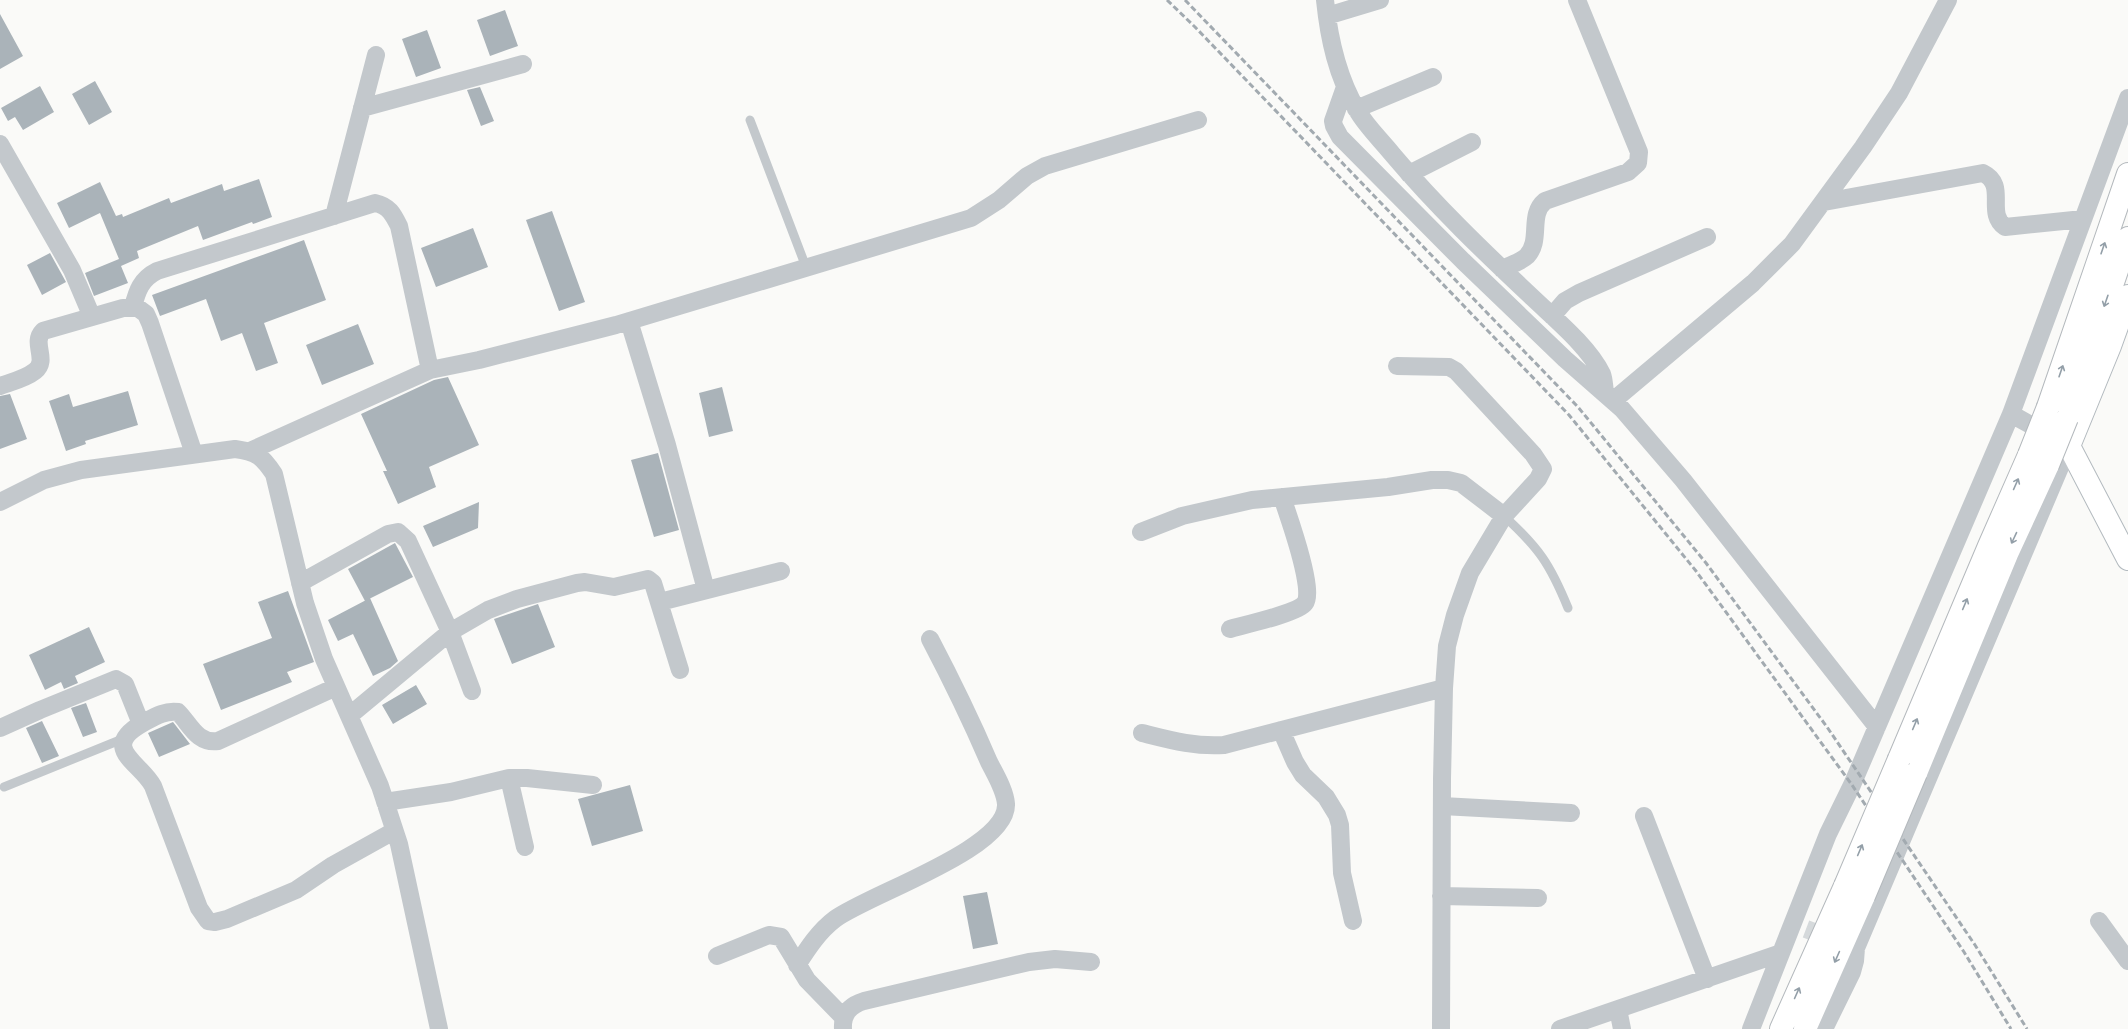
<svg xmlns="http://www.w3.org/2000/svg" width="2128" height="1029" font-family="Karla,sans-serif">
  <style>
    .building { fill: #aab3b9 }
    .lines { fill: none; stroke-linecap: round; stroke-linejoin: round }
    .street-tunnel { stroke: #d5d9db; stroke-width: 18; stroke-dasharray: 18 9; stroke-linecap: butt }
    .secondary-casing { stroke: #b3babf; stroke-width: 24 }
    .highway-casing { stroke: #b4b9bd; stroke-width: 24 }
    .lane { stroke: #c3c8cc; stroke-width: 9 }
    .street { stroke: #c3c8cc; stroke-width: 18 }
    .secondary { stroke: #fff; stroke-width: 22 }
    .highway { stroke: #fff; stroke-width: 22 }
    .rail { stroke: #a2aab0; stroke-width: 3; stroke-dasharray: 6 3; stroke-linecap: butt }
    .highway-bridge-casing { stroke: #b4b9bd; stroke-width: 24; stroke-linecap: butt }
    .highway-bridge { stroke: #fff; stroke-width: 22 }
    .oneway { stroke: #939fa8 }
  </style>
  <rect width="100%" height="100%" fill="#fafaf8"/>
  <path class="building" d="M505,10L518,46L490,56L477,20Z
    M0,14L23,56L0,69Z
    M427,30L441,68L416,77L402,39Z
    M95,81L112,112L89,125L72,94Z
    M40,86L54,112L23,130L15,117L8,121L1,108Z
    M480,87L494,121L481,126L467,90Z
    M259,179L272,217L253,224L252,222L203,240L198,226L137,251L139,258L121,266L128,283L94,296L85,273L119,259L100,213L69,228L57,203L100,182L116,216L122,214L123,217L169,198L171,203L222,184L224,191Z
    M552,211L585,302L559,311L526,220Z
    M473,228L488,267L436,287L421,248Z
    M304,240L326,300L264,323L278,363L256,371L242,333L221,341L206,299L160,316L152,295Z
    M50,253L66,282L42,295L27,265Z
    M358,324L374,364L322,385L306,345Z
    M448,377L479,445L429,467L436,487L398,504L383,471H387L361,414L434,380Z
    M722,387L733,431L709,437L699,393Z
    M128,391L138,425L85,441L86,444L66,451L49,401L69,394L73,407Z
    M10,394L27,439L0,449V396Z
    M658,453L679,530L654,537L631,460Z
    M479,502L478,528L433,547L423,526Z
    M395,543L413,577L365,601L348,569Z
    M288,591L314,662L287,672L292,682L221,710L203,664L272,638L258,602Z
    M370,598L398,661L390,668L373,676L353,634L338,641L328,620Z
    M538,604L555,647L512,664L494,619Z
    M89,627L105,662L75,676L78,683L64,689L61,682L45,690L29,655Z
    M416,685L427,704L393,724L382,705Z
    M86,703L97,732L83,737L71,708Z
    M42,721L59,756L42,763L26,728Z
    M173,722L190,744L159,757L148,733Z
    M630,785L643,831L592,846L578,799Z
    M987,892L998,944L973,949L963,896Z"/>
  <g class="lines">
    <path class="street-tunnel" d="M1806,929L1835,940"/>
    <g class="secondary-casing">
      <path id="secondary" d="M2128,296L2110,346L2069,446L2128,559"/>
    </g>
    <g class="highway-casing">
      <path id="highway" d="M2048,407L2128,174
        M2067,418L2128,238
        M1899,759L1989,546L2029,455
        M1916,773L2007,554L2048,465
        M1781,1029L1845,886
        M1805,1029L1864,896"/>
    </g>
    <path class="lane" d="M750,120L806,267
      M1504,516C1539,548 1550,564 1568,608
      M4,787L125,738"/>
    <path class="street" d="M1325,0C1329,39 1337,76 1357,110C1366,126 1381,140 1393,155C1436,206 1484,252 1533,298C1555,319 1588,346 1602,374C1604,379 1604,386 1605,392
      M1327,16L1380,0
      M1345,87L1333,121L1334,126L1340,137L1463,261L1565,359L1622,409L1683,480L1877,727
      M362,108L523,64
      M1356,109L1433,77
      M0,144L72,270L92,317
      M1409,174L1472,142
      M1824,202L1983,173C2008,185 1985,213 2005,227L2083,219
      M334,216L376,55
      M1502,269C1510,265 1521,262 1527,256C1542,240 1528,215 1545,201L1628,172L1638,163L1639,152L1577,0
      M133,307C137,291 141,279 157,271L375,203C389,206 393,214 399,226L430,370
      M1552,316L1565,301L1579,293L1707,237
      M629,321L667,445L706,590
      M1397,366L1449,367L1456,371L1533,454L1543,469L1538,479L1504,516L1470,573L1455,615L1447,646L1444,688L1442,779L1441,1029
      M0,386C11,382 25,379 35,371C49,360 31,343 43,331L123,308H138L146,314L150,323L194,454
      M1614,400L1753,283L1792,244L1863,147L1899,93L1948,0
      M250,451L430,370L479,360L616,325L971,218L999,200L1027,176L1045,166L1198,120
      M0,502L44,480L81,470L235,449C257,452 262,456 274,474L305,603L324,659L380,786L399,844L439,1029
      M1141,532L1182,516L1252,500L1388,487L1432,480H1448L1461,483L1504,516
      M300,583L388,534L398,532L408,541L450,632L472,691
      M660,602L781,571
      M1230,629C1244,625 1298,613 1305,603C1315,590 1288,515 1282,497
      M336,687L218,741C197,744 190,724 178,712C165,710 154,717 143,723C99,748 140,762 153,786L199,908L208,921L215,922L227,919L296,890L333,865L394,831
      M349,716L450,632L488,610L517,599L577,583L585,582L614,587L648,579L653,583L680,670
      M0,728L40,710L116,679L125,684L141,724
      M1281,730L1295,762L1303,775L1326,797L1337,815L1340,825L1342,873L1353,921
      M1142,733C1170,740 1195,747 1224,745L1444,688
      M509,778L525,847
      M385,802L451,792L509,778H527L593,785
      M1442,806L1571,813
      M1644,816L1707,979
      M1441,896L1538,898
      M2099,921L2128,961
      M717,956L769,935L781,937L807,980L844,1018
      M797,965C808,948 819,931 835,919C869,894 1008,849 1006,804C1005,790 995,774 989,762C971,720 951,679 930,639
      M1618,1009L1622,1029
      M843,1029C842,1013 851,1005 864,1001L1029,962L1055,959L1091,962
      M1560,1029L1781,953
      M1751,1029L1828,834L1852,785L2011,414L2128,98
      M1824,1029L1852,972L1855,961L1856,948L2069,446L2011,414"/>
    <use href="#secondary" class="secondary"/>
    <use href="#highway" class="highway"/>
    <path class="rail" d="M1167,0L1195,27L1569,415L1696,571L1852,785L1964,952L2011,1029
      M1185,0L1578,407L1706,563L1827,727L1975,945L2027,1029"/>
    <g class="highway-bridge-casing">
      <path id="highway-bridge" d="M2029,455L2048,407
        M2048,465L2067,418
        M1845,886L1899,759
        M1864,896L1916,773"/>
    </g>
    <use href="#highway-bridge" class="highway-bridge"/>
  </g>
  <defs><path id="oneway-shaft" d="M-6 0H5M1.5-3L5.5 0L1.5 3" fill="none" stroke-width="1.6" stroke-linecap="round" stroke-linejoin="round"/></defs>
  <g class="oneway">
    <use href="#oneway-shaft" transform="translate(2103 248) rotate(-71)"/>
    <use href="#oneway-shaft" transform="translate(2106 301) rotate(109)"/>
    <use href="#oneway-shaft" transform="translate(2061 371) rotate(-71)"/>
    <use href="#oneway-shaft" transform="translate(2016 484) rotate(-66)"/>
    <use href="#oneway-shaft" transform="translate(2014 538) rotate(115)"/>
    <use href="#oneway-shaft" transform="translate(1965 604) rotate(-67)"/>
    <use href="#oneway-shaft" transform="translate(1915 724) rotate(-67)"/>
    <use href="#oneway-shaft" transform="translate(1860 850) rotate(-67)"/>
    <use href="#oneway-shaft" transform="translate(1837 957) rotate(114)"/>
    <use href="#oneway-shaft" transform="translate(1797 993) rotate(-66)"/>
  </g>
</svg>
